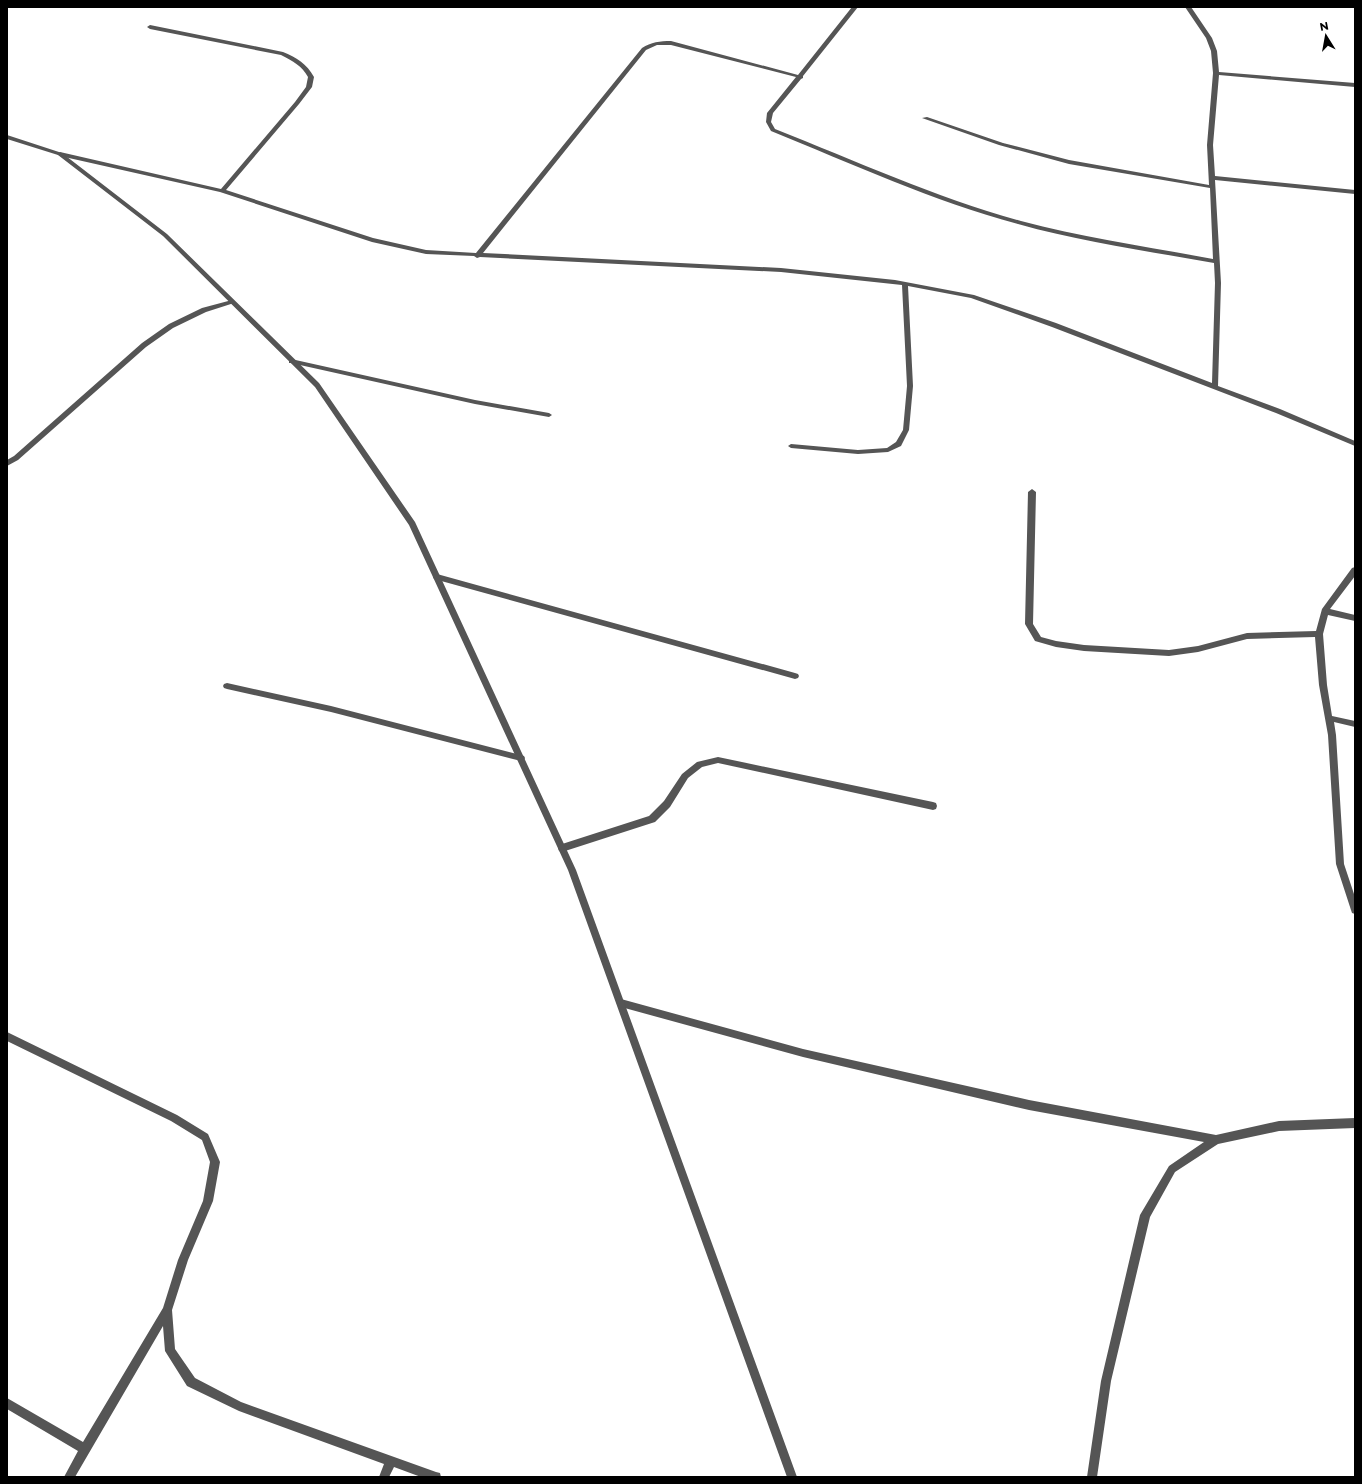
<svg xmlns="http://www.w3.org/2000/svg" width="1362" height="1484" font-family="Montserrat,sans-serif">
  <style>
    .lines { fill: none; stroke-linecap: round; stroke-linejoin: round }
    .minor { fill: #555; fill-rule: evenodd }
    .tertiary { fill: #555; fill-rule: evenodd }
  </style>
  <rect width="100%" height="100%" fill="#fff"/>
  <g class="lines">
    <path class="minor" d="M852,7H858L803,76V78L801,79L773,113L771,122L775,129C856,161 937,198 1021,221C1084,238 1149,247 1213,259L1210,188L1069,164L999,145L922,118L927,117L1003,143L1069,160L1209,185L1207,145L1213,73L1211,51L1206,38L1185,7H1191L1212,38L1217,51L1219,72L1355,83V87L1219,75L1213,145L1215,176L1355,190V194L1215,180L1221,283L1218,386L1280,409L1355,441V446L1276,413L1052,327L971,298L908,286L913,386L909,430L901,446L888,452L858,454L791,448L788,446L791,444L858,450L887,448L896,442L903,430L907,386L902,285L781,272L480,257L477,258L474,256L426,254L372,242L220,192L60,156L57,154L60,152L221,189L295,102L306,87L308,77C302,66 293,61 281,55L150,29L147,27L150,25L283,52C296,57 307,64 314,77L312,87L299,104L226,190L373,238L426,250L476,253L642,48C651,42 660,41 671,41L798,75ZM657,45H671L796,77L767,113L766,122L771,131C852,164 933,201 1018,224C1082,242 1148,251 1214,263L1215,283L1212,383L1056,323L974,295L895,280L781,268L483,253L646,50Z
      M232,300L235,302L234,303L206,312L173,328L146,347L18,460L7,466V460L14,456L142,343L169,324L202,308Z
      M289,359H291L475,400L549,413L552,415L549,417L475,404L291,363H289Z
      M1032,489L1036,492L1033,624L1041,637L1056,641L1084,645L1169,650L1198,646L1247,633L1316,631L1322,609L1352,568L1355,567V576L1330,609L1355,615V621L1328,615L1323,634L1327,685L1332,716L1355,721V727L1334,722L1336,735L1344,864L1355,897V914L1352,913L1351,910L1336,864L1328,735L1319,685L1315,637L1247,639L1198,652L1169,656L1084,651L1056,647L1035,641L1025,624L1028,492Z
      M437,574L795,673L798,674L799,676L798,678L795,679L434,579L433,577L434,575Z
      M227,683L331,706L521,755L524,756L525,758L524,760L521,761L331,712L227,689L224,688L223,686L224,684Z
      M718,757L933,802L936,803L937,806L936,809L933,810L718,763L702,767L688,778L670,807L655,822L562,852L559,851L558,848L559,845L649,816L664,801L682,774L697,762Z
      M621,999L803,1049L1029,1100L1216,1135L1279,1121L1355,1118V1128L1279,1131L1218,1144L1175,1172L1150,1217L1111,1381L1097,1477H1087L1101,1381L1140,1215L1169,1166L1204,1142L1029,1110L803,1057L621,1007L618,1006L617,1003L618,1000Z
      M7,1032L177,1115L208,1134L220,1162L213,1201L188,1260L172,1310L175,1349L195,1378L241,1402L436,1472L440,1473L441,1477H421L394,1467L389,1477H379L384,1464L239,1411L187,1386L165,1351L163,1326L75,1477H64L78,1451L7,1409V1398L83,1442L163,1308L178,1260L203,1201L210,1162L202,1140L171,1121L7,1041Z"/>
    <path class="tertiary" d="M7,135L62,153L167,234L319,383L415,522L576,870L797,1477H787L568,870L409,525L315,387L163,236L58,155L7,139Z"/>
  </g>
  <rect width="1362" height="1484" fill="none" stroke="#000000" stroke-width="16"/>
  <g transform="translate(1326 36) rotate(349)" stroke="#ffffff" stroke-width="3" paint-order="stroke">
  <path d="M0-3L7 15L0 10L-7 15Z" fill="#000000"/>
  <text y="-6" font-size="11" font-weight="bold" text-anchor="middle" fill="#000000">N</text>
  </g>
</svg>
